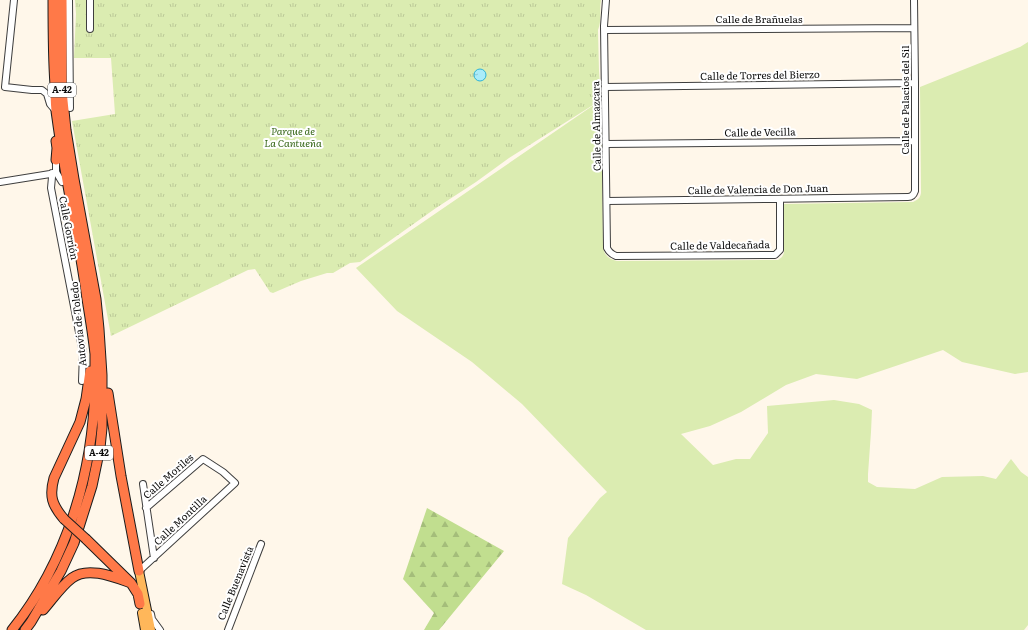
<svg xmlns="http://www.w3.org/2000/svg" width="1028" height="630" font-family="Literata,serif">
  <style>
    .grass { fill: #dbecb1 }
    .forest { fill: url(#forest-firs) }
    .park { fill: url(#park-tufts) }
    .water { fill: url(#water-ripples); stroke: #2cb3d7 }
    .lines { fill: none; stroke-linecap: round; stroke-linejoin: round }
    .minor-casing { stroke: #3e3e3e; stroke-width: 8 }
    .major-casing { stroke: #1c1c1c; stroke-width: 10 }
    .highway-casing { stroke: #1c1c1c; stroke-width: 11 }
    .minor { stroke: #fff; stroke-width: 6 }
    .major { stroke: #ffb75a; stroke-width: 8 }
    .highway { stroke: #ff7948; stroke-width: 9 }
    .highway-bridge-casing { stroke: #1c1c1c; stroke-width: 11; stroke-linecap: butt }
    .highway-bridge { stroke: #ff7948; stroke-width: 9 }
    .labels { text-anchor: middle; stroke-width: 4; stroke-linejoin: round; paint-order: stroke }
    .shield { fill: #fff; stroke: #545454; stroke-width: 1 }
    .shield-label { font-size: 9px; font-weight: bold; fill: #0b0b0b }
    .street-label { font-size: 10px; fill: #0b0b0b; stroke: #fff }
    .park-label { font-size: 10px; font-style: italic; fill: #376718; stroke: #fff }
  </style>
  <defs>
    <pattern id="forest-firs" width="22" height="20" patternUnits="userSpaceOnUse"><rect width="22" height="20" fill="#c1de8f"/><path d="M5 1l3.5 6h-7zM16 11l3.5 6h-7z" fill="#a4bd7a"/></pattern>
    <pattern id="park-tufts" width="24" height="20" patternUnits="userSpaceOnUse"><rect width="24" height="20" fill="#dbecb1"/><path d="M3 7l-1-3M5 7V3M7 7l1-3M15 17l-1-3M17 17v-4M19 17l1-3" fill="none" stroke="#bbc997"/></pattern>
    <pattern id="water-ripples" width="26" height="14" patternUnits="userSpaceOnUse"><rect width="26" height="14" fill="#aaecfa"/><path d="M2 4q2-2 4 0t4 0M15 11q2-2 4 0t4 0" fill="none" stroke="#91c9d5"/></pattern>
  </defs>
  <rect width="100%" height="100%" fill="#fff7ea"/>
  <path class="grass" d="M1028,42V372L1015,374L962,362L943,350L857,379L816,374L786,385L741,412L710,426L681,434L713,465L736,459H750L768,433L767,406L834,400L859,404L872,410L871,432L868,474V482L877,487L915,489L942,477L983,476L996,479L1011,459L1021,472L1028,477V625L1024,630H646L586,595L562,584L568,538L600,498L607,492L522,404L472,362L397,311L356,268L601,100L603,246C604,256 609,259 617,261L778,260L782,257L784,253V204L913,202C917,200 920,199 921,193L920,87L1020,47Z"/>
  <path class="forest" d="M427,508L504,551L439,630H424L434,613L403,579Z"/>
  <path class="park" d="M75,0H601C599,10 602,20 598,30L599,71L601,100L509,158L476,182L436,208L367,257L360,262L350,263L333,273H327L301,281L273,293L270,292L255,269L248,270L111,336L72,121L115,114L111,58H74L76,14Z"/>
  <path class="water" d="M474 75a6 6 0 1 1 12 0a6 6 0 1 1-12 0Z"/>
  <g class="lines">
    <g class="minor-casing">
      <path id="minor" d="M14,0L5,87L32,90H42L47,94L50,104L55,110
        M69,0L70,108
        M606,0L604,26L607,248C609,252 611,254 616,256L775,255L780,250V199
        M90,29V0
        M604,30L914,28
        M605,87L915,83
        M606,144L915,141
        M56,160V172L62,182
        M52,173V177L51,188L83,353L82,381
        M0,182L50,174L56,172
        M607,201L908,197C912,197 914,194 915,191V83L914,0
        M143,484L154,558
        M139,571L235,483L223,472L203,459L146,508
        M151,614L152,619L160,630
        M228,630L261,544"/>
    </g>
    <g class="major-casing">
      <path id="major" d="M139,571L151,630
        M142,613L145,630"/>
    </g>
    <g class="highway-casing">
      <path id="highway" d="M56,160L57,148L56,141
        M108,393L121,476L139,571
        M64,519C52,505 49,496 54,478L80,422L86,399L90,371
        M86,539L131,583L138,594L140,604
        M43,610C52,600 61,586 72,578C88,566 114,577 131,583
        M12,630C67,561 93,474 95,386C95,376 95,365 95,354C93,335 90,317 87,299C79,238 65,178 57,118C55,107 55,96 55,85C53,57 53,28 53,0
        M25,630L31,622L61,571L74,543L92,486L100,448L102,428V375L99,329L96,299L74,179L66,130L62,91V0"/>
    </g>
    <use href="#minor" class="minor"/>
    <use href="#major" class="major"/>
    <use href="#highway" class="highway"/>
    <g class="highway-bridge-casing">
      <path id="highway-bridge" d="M64,519L86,539"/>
    </g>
    <use href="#highway-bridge" class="highway-bridge"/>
  </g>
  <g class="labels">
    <g class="shield">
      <rect x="48" y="83" width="28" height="14" rx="3"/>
      <rect x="85" y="446" width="28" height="14" rx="3"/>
    </g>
    <g class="shield-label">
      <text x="62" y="93">A-42</text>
      <text x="99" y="456">A-42</text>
    </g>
    <g class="street-label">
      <text x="759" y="23">Calle de Brañuelas</text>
      <text transform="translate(760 75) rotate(-1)" y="4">Calle de Torres del Bierzo</text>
      <text transform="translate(905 100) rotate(-90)" y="4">Calle de Palacios del Sil</text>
      <text transform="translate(596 126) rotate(-91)" y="4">Calle de Almazcara</text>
      <text transform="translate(760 132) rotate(-1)" y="4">Calle de Vecilla</text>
      <text transform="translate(758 189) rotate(-1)" y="4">Calle de Valencia de Don Juan</text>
      <text transform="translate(69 228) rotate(79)" y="4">Calle Gorrión</text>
      <text transform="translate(720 245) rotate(-1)" y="4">Calle de Valdecañada</text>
      <text transform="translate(78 324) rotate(-96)" y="4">Autovía de Toledo</text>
      <text transform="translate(168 476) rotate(-41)" y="4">Calle Moriles</text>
      <text transform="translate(180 520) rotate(-43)" y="4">Calle Montilla</text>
      <text transform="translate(235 583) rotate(-68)" y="4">Calle Buenavista</text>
    </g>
    <g class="park-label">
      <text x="293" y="135">Parque de<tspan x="293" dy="12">La Cantueña</tspan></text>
    </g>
  </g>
</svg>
